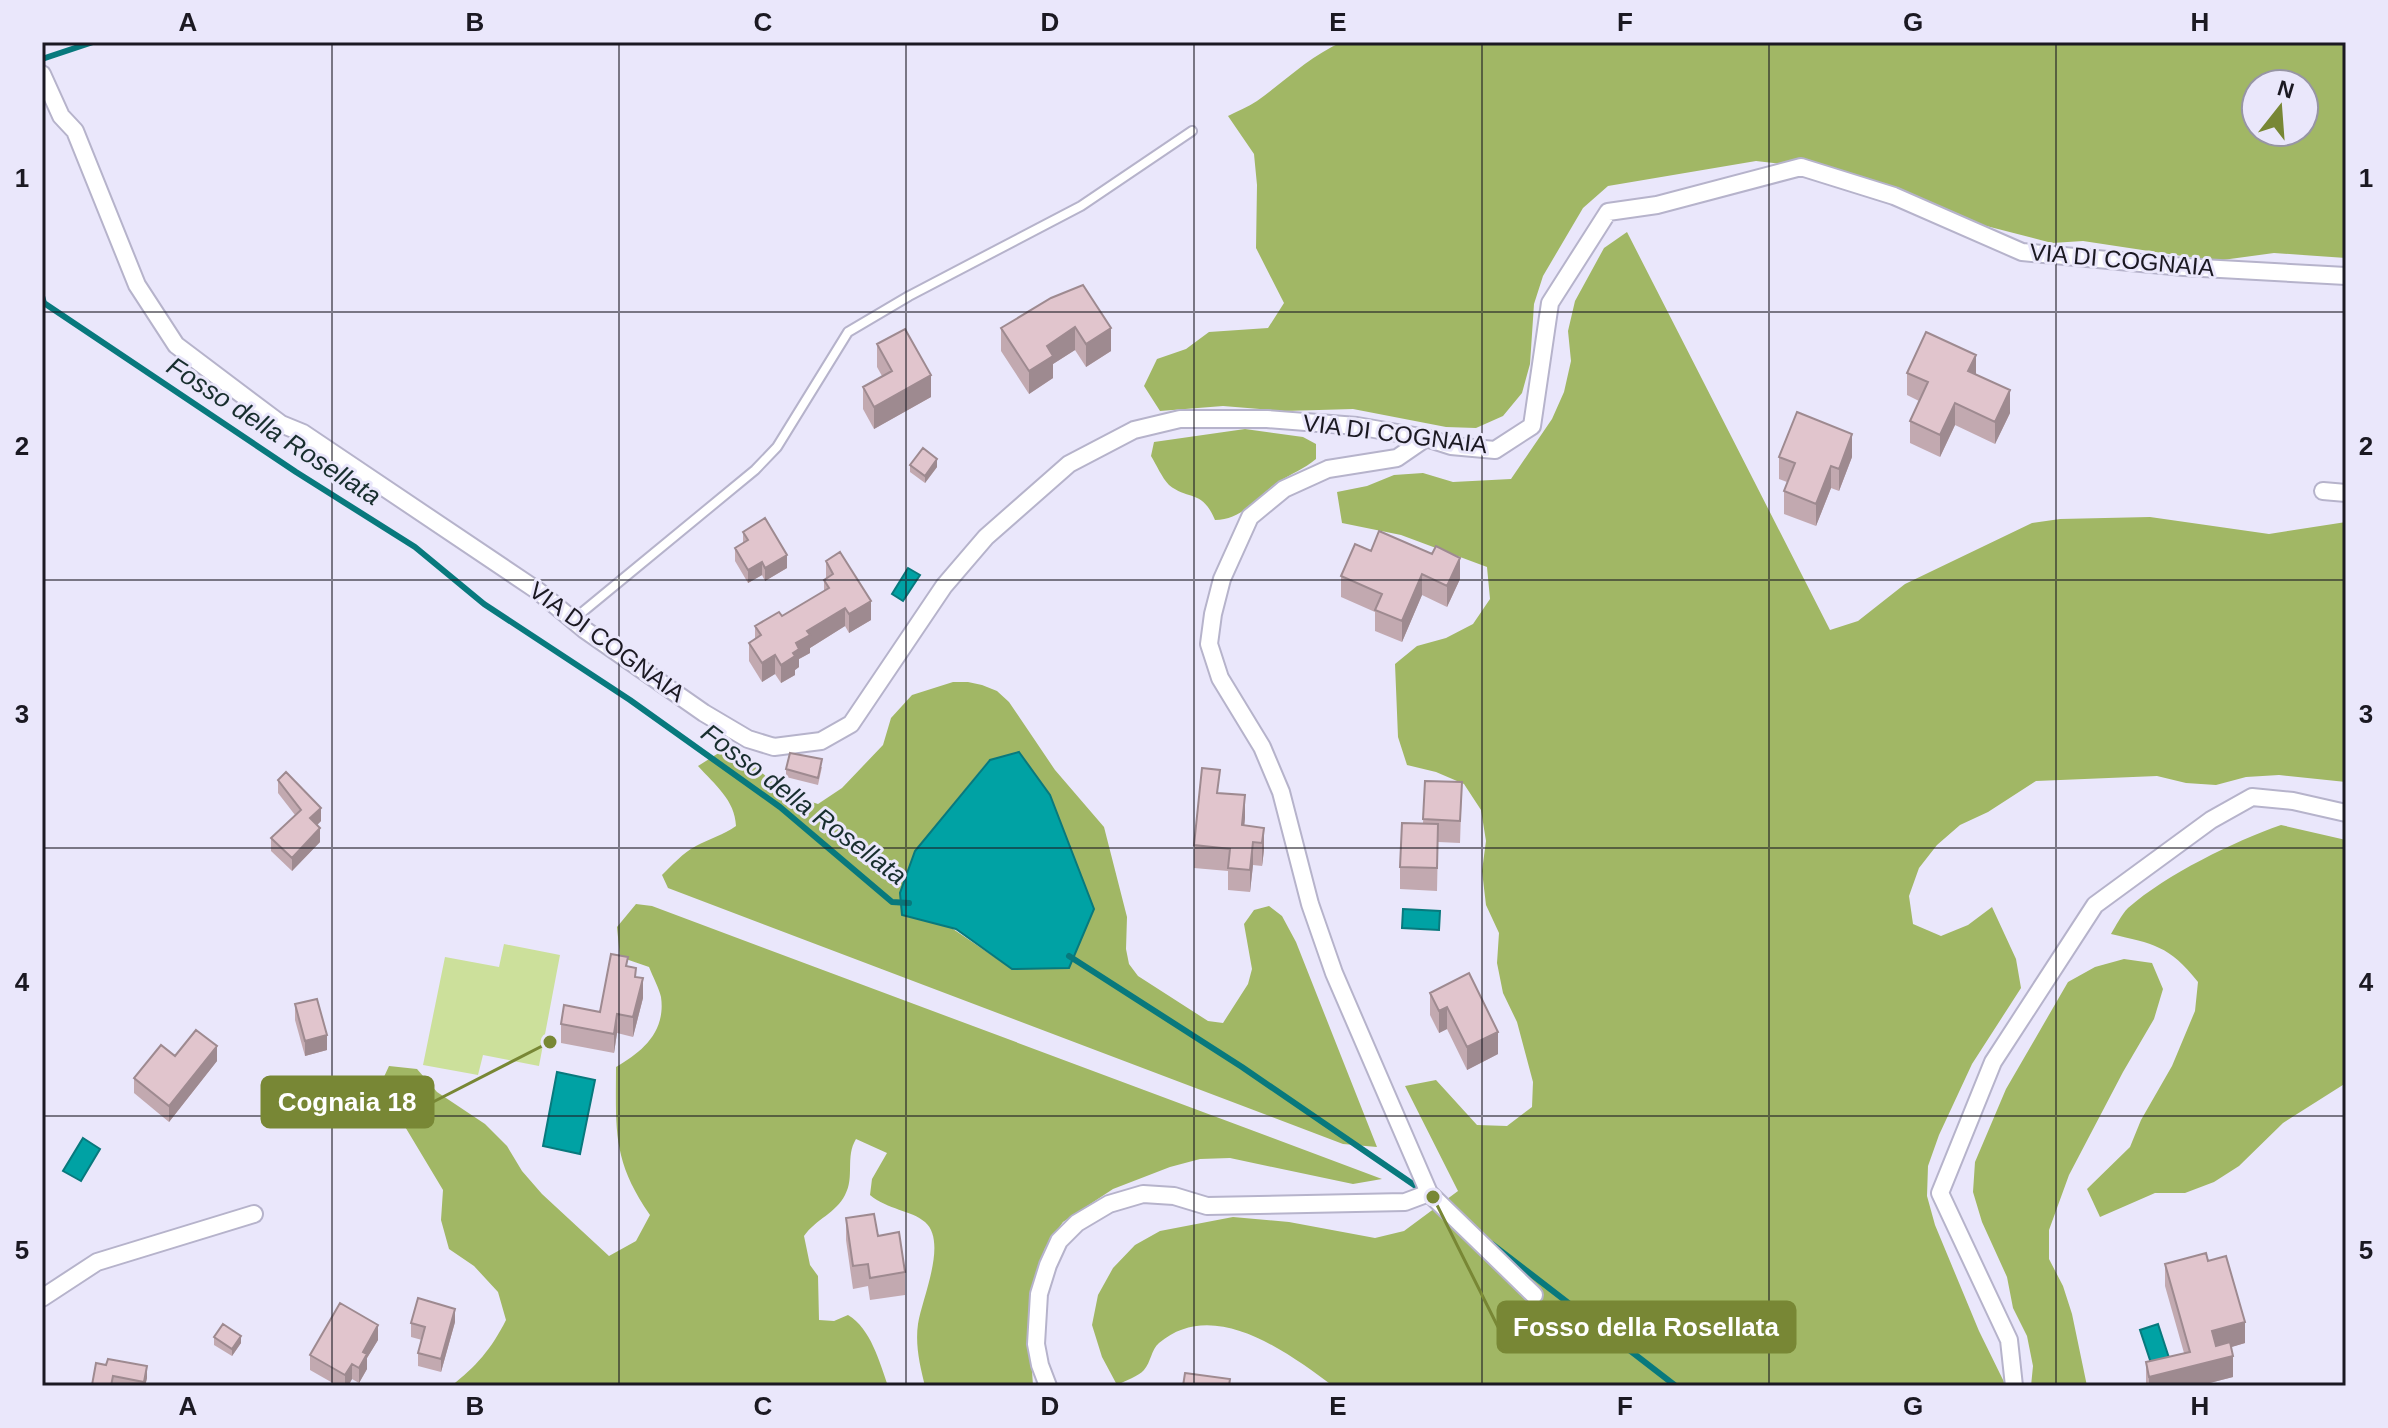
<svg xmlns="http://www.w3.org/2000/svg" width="2388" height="1428" font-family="Arial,sans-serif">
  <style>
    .green { fill: #cce09b }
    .forest { fill: #a1b765; fill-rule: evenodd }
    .water { fill: #00a2a4; stroke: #08797d; stroke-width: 2 }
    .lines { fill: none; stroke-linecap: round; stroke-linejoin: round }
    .stream { stroke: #08797d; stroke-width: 6 }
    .lane-casing { stroke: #b6b3cb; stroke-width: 12 }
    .street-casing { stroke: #b6b3cb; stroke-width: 20 }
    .lane { stroke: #fff; stroke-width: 8 }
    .street { stroke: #fff; stroke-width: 16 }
    .wall { fill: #c2a9b0 }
    .shaded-wall { fill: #9e8a90 }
    .building { fill: #e1c5cd; stroke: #9e8a90; stroke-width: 2 }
    .grid { fill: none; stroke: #1b1922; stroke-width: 2; stroke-opacity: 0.55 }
    .labels { text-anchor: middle; stroke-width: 6; stroke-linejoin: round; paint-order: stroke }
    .street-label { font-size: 24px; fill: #1b1922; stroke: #eae7fb }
    .water-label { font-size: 26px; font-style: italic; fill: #182e2e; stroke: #eae7fb }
    .leader { fill: none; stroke: #788735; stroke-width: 3 }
    .callout-dot { fill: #788735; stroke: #eae7fb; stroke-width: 3 }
    .callout { fill: #788735; stroke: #788735; stroke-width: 3 }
    .callout-label { font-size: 26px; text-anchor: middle; font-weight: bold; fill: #fff }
    .neatline { fill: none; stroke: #1b1922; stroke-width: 3 }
    .grid-label { font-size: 26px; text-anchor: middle; font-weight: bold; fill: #1b1922 }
  </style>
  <rect width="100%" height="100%" fill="#eae7fb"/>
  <path class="green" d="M504,944L560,955L539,1066L483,1055L478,1075L423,1065L445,957L499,967Z"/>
  <path class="forest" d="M1342,42H2346V258L2274,253L2215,261L2083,241L2052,243L1963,220L1815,168L1756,161L1608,186L1583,208L1543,276L1534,304L1530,364L1522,393L1503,416L1476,428L1446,427L1353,409L1284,411L1223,406L1160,411L1144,386L1157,359L1186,349L1209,332L1268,328L1284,303L1256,248L1257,185L1254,154L1228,116C1237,111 1248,107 1257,101C1285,81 1310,56 1342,42ZM2256,84H2304V132H2256Z
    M1627,232L1830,630L1858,621L1905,584L2032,523L2060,519L2150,517L2269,534L2346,522V782L2279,775L2246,777L2216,785L2186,783L2157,776L2036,781L1988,812L1960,825L1937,845L1919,868L1909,896L1913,924L1941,936L1968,925L1992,907L2016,959L2021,988L1972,1064L1939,1135L1928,1166L1927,1196L1935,1225L1979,1331L2006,1386H1333C1288,1353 1214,1296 1159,1343C1151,1350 1151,1362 1144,1370C1139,1376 1125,1381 1117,1385L1102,1357L1092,1325L1098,1295L1113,1268L1135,1245L1160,1231L1233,1217L1289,1222L1375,1238L1404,1231L1458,1191L1405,1086L1436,1080L1477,1125L1507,1126L1532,1107L1533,1082L1517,1022L1503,993L1497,963L1499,933L1486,905L1482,871L1486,841L1481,810L1464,784L1436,772L1407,765L1398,737L1395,664L1417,646L1446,638L1473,624L1490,599L1487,567L1401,535L1342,523L1337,492L1367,486L1394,475L1423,473L1453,482L1511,479L1552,419L1564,392L1571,361L1568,331L1575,301L1604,248Z
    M1245,429L1303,437L1316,444V459C1304,469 1291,474 1278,482C1256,497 1243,520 1215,520C1202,489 1189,501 1169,485C1162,478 1156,464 1151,456L1154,442Z
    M953,682H968L982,685L997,691L1009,702L1055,770L1104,827L1127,917L1126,949L1129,964L1138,976L1208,1021L1223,1023L1248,984L1252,969L1244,924L1254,910L1269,906L1282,916L1296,942L1377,1147L1343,1144L668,888L662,875C672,865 683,853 696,846C709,839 723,835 736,826C735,800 715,785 698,766L725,749C754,759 768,783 793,796C800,800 810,801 818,804L842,788L883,745L891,718L912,695ZM989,760L1012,969L900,893L915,851Z
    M2281,825L2346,840V1083L2283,1123L2239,1166L2214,1182L2185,1193H2155L2100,1217L2087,1189L2130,1147L2141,1120L2172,1066L2195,1011L2198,982C2169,945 2153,944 2111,934C2116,926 2121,915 2128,908C2167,874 2233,842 2281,825Z
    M636,904L652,906L1382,1179L1353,1184L1230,1158L1200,1159L1170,1167L1113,1189L1063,1222L1045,1248L1037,1279L1030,1338L1033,1386H925C920,1366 915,1345 918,1324C922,1298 948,1242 925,1222C911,1210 888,1210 870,1195L872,1179L887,1153L856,1139C845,1157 855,1177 845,1195C836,1213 816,1219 804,1236L810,1265L818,1276L819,1320L834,1321L848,1315C871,1329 879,1361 888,1386H451C476,1367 492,1348 506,1320L498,1292L474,1266L449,1249L441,1220L443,1190L398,1115L377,1092L389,1066L417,1069L437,1092L485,1124L507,1146L522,1171L542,1194L609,1256L636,1241L650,1215C612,1160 616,1130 616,1067C642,1052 666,1032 661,997C659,988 653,977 649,967L620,957L617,927Z
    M2124,959L2152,963L2163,989L2154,1019L2123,1072L2069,1175L2049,1230V1259L2063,1286L2072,1314L2087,1386H2031L2033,1366L2027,1336L2013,1308L2007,1277L1982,1222L1973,1192L1975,1162L2006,1089L2068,982L2095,967Z"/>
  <path class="water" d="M908,568L920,575L903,601L892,594Z
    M1019,752L1050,795L1094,909L1069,968L1012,969L956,929L902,915L900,893L915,851L990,760Z
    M1403,909L1440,911L1439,930L1402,928Z
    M557,1072L595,1080L580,1154L543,1146Z
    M83,1138L100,1149L81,1181L63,1171Z
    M2158,1324L2171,1364L2153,1369L2140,1330Z"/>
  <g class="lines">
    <path class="stream" d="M42,59L93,42
      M42,296L44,303L296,472L415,547L484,604L630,700L780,807L892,902L909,903
      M1069,956L1242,1067L1423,1191
      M1492,1244L1676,1386"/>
    <g class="lane-casing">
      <path id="lane" d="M574,619L755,470L777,447L848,332L909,296L1081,206L1192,131"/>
    </g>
    <g class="street-casing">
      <path id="street" d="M42,74L61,116L75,131L137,285L176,345L281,424L303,433L538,591L585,630L704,713L748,739L774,747L821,741L851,724L944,586L986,537L1069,464L1134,430L1180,419H1267L1357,426L1426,438L1451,446L1495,450L1532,426L1550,303L1608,212L1657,205L1801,167L1894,196L2022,252L2184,267L2346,276
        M1426,438L1397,458L1328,469L1284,489L1250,517L1222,579L1213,614L1209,644L1220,678L1262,747L1281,792L1310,904L1334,973L1429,1193L1534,1295
        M2323,491L2346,493
        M42,1298L97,1262L254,1214
        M1048,1386L1040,1365L1036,1344L1039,1294L1048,1265L1059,1241L1077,1223L1109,1204L1143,1194L1174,1196L1207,1206L1405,1202L1429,1193
        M2014,1386L2009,1340L1940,1193L1993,1062L2095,905L2211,820L2252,797L2293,801L2346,813"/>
    </g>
    <use href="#lane" class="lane"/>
    <use href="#street" class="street"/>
  </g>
  <path class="wall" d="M1051,298L1111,351L1086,367L1075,350L1053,364V378L1029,394L1001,351V328Z
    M877,344L931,397L874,429L863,409V387L882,376L877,367Z
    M1907,373L1976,375L2010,413L1995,444L1955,425L1940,457L1910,443V421L1919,401L1907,395Z
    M1779,457H1852L1839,491L1831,488L1816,526L1784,514V491L1787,482L1779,479Z
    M910,465L937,467L925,483L910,472Z
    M743,532L787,568L765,581L762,575L748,583L735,561V548L743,543Z
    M1371,551L1460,579L1447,607L1422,595L1402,642L1375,631V612L1341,597V576Z
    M826,561L871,620L849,633L845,626L810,648V653L799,659V667L795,670V675L781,683L775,674L762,682L749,661V643L755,639V626L782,616L824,591V580L826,578Z
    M822,767L818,785L786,777V769Z
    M278,780L321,821L317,825L320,842L292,871L271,851V838L295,815L278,793Z
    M1425,781L1462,782L1460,843L1438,842L1437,891L1400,889V867L1423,823Z
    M1245,818L1244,826L1264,828V850L1262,866L1253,865L1250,892L1228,890V871L1194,868V845Z
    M628,966L636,977L643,998L633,1037L617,1033L614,1053L561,1043V1024L600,1012Z
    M1430,993L1498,1054L1467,1070L1447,1029L1439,1033L1430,1015Z
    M295,1004L327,1050L305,1056L295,1020Z
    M175,1056L217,1061L169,1122L134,1093V1078Z
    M846,1218L878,1236L905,1272V1295L870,1300L868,1286L853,1289L846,1240Z
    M2208,1261L2245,1343L2231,1347L2233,1377L2198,1386H2146V1362L2184,1353L2165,1286V1264Z
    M455,1322L441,1372L418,1366V1353L422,1340L411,1337V1323Z
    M214,1337L241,1343L232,1356L214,1345Z
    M378,1340L367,1358V1369L359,1383L352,1379L348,1386H338L310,1370V1355Z
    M96,1363L147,1378L145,1386H92Z"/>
  <path class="shaded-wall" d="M1075,327V350L1053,364V378L1029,394V371L1047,346Z
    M1111,328V351L1086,367V344Z
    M1976,355V378L1968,371Z
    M931,375V397L874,429V407Z
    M2010,390V413L1995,444V422Z
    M1955,403V425L1940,457V435Z
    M1852,434V457L1839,491V469Z
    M937,459V467L925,483V476Z
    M1831,466V488L1816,526V504Z
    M787,555V568L765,581V568Z
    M1460,558V579L1447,607V586Z
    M762,562V575L748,583V570Z
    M1422,574V595L1402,642V621Z
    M871,601V620L849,633V614Z
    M845,608V626L810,648V653L799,659V667L795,670V675L781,683V665L796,643L807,631Z
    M775,655V674L762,682V663Z
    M1245,795V818L1242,848V825Z
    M321,808V821L310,832V818Z
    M320,828V842L292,871V858Z
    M1264,828V850L1262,866V843Z
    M1253,842V865L1250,892V870Z
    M643,978V998L633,1037V1017Z
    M1447,1007V1029L1439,1033V1011Z
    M617,1014V1033L614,1053V1034Z
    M1498,1032V1054L1467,1070V1047Z
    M327,1035V1050L305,1056V1041Z
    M217,1046V1061L169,1122V1106Z
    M455,1309V1322L441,1372V1359Z
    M2245,1322V1343L2212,1353V1331Z
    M378,1325V1340L367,1358V1369L359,1383V1368L363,1352Z
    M241,1336V1343L232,1356V1349Z
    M2233,1356V1377L2198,1386H2149V1377Z
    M352,1364V1379L348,1386H345V1375Z
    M147,1366V1378L145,1386H144Z"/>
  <path class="building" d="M1083,285L1111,328L1086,344L1075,327L1047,346L1053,356L1029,371L1001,328L1051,298Z
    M905,329L931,375L874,407L863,387L892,371L877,344Z
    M1926,332L1976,355L1968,371L2010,390L1995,422L1955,403L1940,435L1910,421L1928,382L1907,373Z
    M1797,412L1852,434L1839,469L1831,466L1816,504L1784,491L1795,463L1779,457Z
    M923,448L937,459L925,476L910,465Z
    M765,518L787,555L765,568L762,562L748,570L735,548L748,540L743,532Z
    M1379,531L1432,554L1436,546L1460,558L1447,586L1422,574L1402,621L1375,610L1382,594L1341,576L1355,544L1371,551Z
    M840,552L871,601L849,614L845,608L807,631L810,635L796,643L799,649L793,653L795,656L781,665L775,655L762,663L749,643L761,635L755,626L779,612L782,616L829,588L824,580L833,574L826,561Z
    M790,753L822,759L818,778L786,769Z
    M1202,768L1220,770L1217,793L1245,795L1242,825L1264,828L1262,843L1253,842L1250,870L1228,868L1230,849L1194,845Z
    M286,772L321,808L310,818L320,828L292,858L271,838L301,810L278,780Z
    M1425,781L1462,782L1460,821L1423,819Z
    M1402,823L1438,824L1437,868L1400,867Z
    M611,954L628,957L626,966L636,968L635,977L643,978L633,1017L617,1014L614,1034L561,1024L564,1005L600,1012Z
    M1469,973L1498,1032L1467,1047L1447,1007L1439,1011L1430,993Z
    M317,999L327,1035L305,1041L295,1004Z
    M196,1030L217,1046L169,1106L134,1078L161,1045L175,1056Z
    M874,1214L878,1236L899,1232L905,1272L870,1278L868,1264L853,1266L846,1218Z
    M2206,1253L2208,1261L2226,1256L2245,1322L2212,1331L2216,1346L2230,1342L2233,1356L2149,1377L2146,1362L2190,1352L2165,1264Z
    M418,1298L455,1309L441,1359L418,1353L425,1327L411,1323Z
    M340,1303L378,1325L363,1352L367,1354L359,1368L352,1364L345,1375L310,1355Z
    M223,1324L241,1336L232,1349L214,1337Z
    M108,1359L147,1366L144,1382L113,1376L111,1386L92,1385L96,1363L106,1365Z
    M1185,1373L1230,1379L1229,1386H1183Z"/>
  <path class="grid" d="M332,42V1386M619,42V1386M906,42V1386M1194,42V1386M1482,42V1386M1769,42V1386M2056,42V1386M42,312H2346M42,580H2346M42,848H2346M42,1116H2346"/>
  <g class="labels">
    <g class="street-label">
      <text transform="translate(2122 260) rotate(5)" y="8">VIA DI COGNAIA</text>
      <text transform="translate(1395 434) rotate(7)" y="8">VIA DI COGNAIA</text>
      <text transform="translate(607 642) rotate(36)" y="8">VIA DI COGNAIA</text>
    </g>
    <g class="water-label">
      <text transform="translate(274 431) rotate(33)" y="9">Fosso della Rosellata</text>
      <text transform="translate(804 804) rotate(37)" y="9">Fosso della Rosellata</text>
    </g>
  </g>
  <path class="leader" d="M550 1042L433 1102M1433 1197L1498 1327"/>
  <g class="callout-dot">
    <circle cx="550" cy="1042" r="8"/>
    <circle cx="1433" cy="1197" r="8"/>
  </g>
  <g class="callout">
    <rect x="262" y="1077" width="171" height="50" rx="8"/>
    <rect x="1498" y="1302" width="297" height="50" rx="8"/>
  </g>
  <g class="callout-label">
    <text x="347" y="1111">Cognaia 18</text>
    <text x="1646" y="1336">Fosso della Rosellata</text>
  </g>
  <rect width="2388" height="1428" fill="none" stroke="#eae7fb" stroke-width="88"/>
  <g transform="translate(2280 108) rotate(17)"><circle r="38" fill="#eae7fb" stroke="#9795a4" stroke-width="2"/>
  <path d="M0-6L14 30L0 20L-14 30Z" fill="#788735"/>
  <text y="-12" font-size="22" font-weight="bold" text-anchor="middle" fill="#1b1922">N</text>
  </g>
  <rect x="44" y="44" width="2300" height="1340" class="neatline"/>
  <g class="grid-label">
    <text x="188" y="31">A</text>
    <text x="475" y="31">B</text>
    <text x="763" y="31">C</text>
    <text x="1050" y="31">D</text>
    <text x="1338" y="31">E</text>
    <text x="1625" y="31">F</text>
    <text x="1913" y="31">G</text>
    <text x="2200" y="31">H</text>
    <text x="22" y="187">1</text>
    <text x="2366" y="187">1</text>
    <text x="22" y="455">2</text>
    <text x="2366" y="455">2</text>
    <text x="22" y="723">3</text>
    <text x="2366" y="723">3</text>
    <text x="22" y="991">4</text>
    <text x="2366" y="991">4</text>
    <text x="22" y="1259">5</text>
    <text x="2366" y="1259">5</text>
    <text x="188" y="1415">A</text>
    <text x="475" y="1415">B</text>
    <text x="763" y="1415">C</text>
    <text x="1050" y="1415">D</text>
    <text x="1338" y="1415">E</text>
    <text x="1625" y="1415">F</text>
    <text x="1913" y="1415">G</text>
    <text x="2200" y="1415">H</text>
  </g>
</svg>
